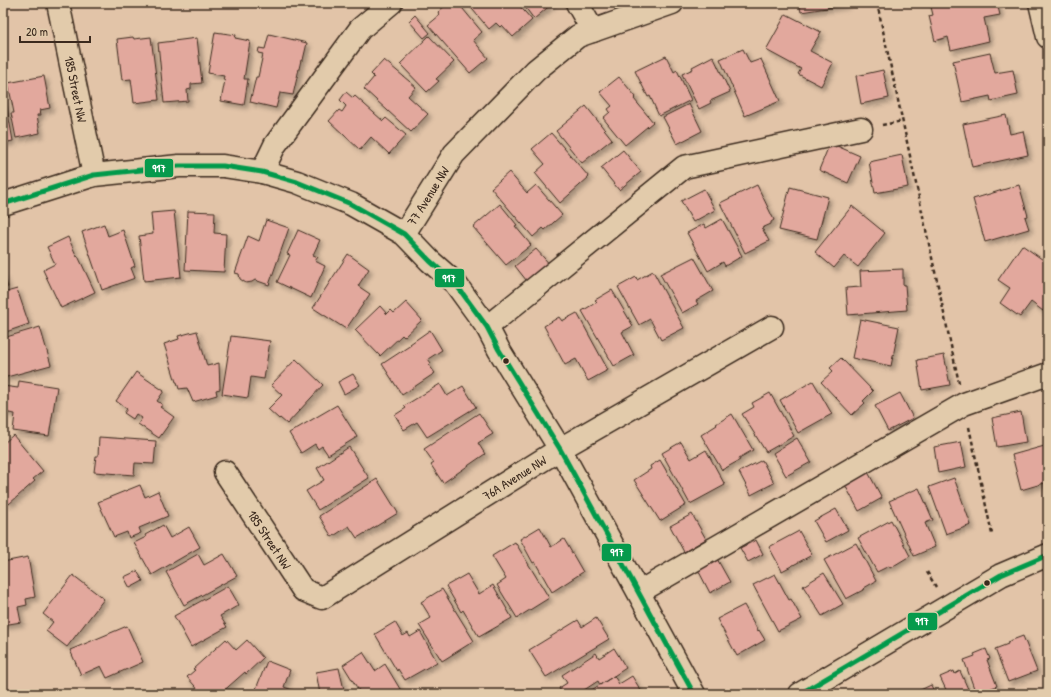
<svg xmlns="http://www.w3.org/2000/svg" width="1051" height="697" font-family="'Patrick Hand',sans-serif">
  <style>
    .building { fill: #e2a89d; stroke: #3b2a1e; filter: url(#shadow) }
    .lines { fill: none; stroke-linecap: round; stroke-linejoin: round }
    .minor-casing { stroke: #3b2a1e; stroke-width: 25 }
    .path { stroke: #3b2a1e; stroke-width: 2.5; stroke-dasharray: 4 3; stroke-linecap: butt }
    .minor { stroke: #e2cbab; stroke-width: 22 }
    .bus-1-casing { stroke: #e2cbab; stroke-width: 8 }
    .bus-1 { stroke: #069a4c; stroke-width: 5 }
    .bus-dot { fill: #3b2a1e; stroke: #e2cbab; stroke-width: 1.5 }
    .labels { text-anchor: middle; stroke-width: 4; stroke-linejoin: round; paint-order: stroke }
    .street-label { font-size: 13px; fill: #3b2a1e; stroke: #e2cbab }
    .line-badge { stroke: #e2cbab; stroke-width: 1.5 }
    .badge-label { font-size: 11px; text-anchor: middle; font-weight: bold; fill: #fff }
  </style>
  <defs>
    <filter id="shadow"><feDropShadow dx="3.5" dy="3.5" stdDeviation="2" flood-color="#0004"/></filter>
  </defs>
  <rect width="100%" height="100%" fill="#e2c4a8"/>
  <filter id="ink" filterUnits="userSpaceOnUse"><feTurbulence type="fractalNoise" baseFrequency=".025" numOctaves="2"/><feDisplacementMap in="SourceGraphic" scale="8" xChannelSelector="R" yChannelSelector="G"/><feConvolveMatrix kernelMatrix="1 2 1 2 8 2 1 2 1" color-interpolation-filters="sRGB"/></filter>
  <g filter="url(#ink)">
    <path class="building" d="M448,3H458L482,32L473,40L488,58L470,73L428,25L440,15L438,12Z
      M467,3H517L532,20L513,37L502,25L500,27L496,23L489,29Z
      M522,3H553L534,19Z
      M799,3H845L846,5L801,12Z
      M930,3H964L966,6L973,3H997L1000,15L984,18L989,41L951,50L948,37L935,41L929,16L933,15Z
      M786,14L821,32L810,51L833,63L821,86L798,74L801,69L766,50Z
      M415,15L430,33L424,38L409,21Z
      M215,32L236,35L235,38L250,41L244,79H248L244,105L221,101L225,80H223L224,76L208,73Z
      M269,34L307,43L303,60H301L293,95L280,93L276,108L250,102L256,77H258L263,54L258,53L259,48L265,49Z
      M429,36L454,62L436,79L439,81L427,92L400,64Z
      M133,37L134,39L151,37L159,100L134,103L131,79L122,80L117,39Z
      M197,38L202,83L191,84V89L187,90L188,101L164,103L158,43Z
      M743,49L750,63L761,59L780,101L745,116L720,59Z
      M990,53L995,73L1013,70L1018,95L991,101L990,96L962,102L953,61Z
      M666,56L674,72L677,70L691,100L659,116L650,96L648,97L635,71Z
      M713,56L730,92L710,101L711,103L699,109L682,74L693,69L692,67Z
      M384,60L416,87L408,96L428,114L411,132L364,89L374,77L371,74Z
      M883,70L889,98L861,104L856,76Z
      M44,76L50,108L40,110L41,115H37L40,133L16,138L11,113H14L8,83Z
      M619,77L636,97L634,99L653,122L625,145L603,118L610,112L608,109L612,106L600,92Z
      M3,85L13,141L3,143Z
      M346,92L353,98L355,96L383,121L386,118L406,135L389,154L371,137L360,150L329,121L339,110L342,112L346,106L340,100Z
      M689,104L702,131L677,144L663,117Z
      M586,106L612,139L582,163L556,131Z
      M1006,115L1010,134L1023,131L1028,155L972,167L963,124Z
      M551,133L589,177L560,203L535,173L545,164L532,149Z
      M830,143L860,156L848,183L819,170Z
      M623,150L641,172L619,190L601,168Z
      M902,155L908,187L875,193L869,162Z
      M509,172L527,193L536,185L562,215L545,230L543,228L533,237L491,188Z
      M757,185L774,220L771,222V224L762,228L769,241L745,253L720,203Z
      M1019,185L1028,216L1025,217L1029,229L985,242L973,199Z
      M790,187L828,197L817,239L779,230Z
      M704,189L715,210L693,222L681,201Z
      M500,204L517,225L515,226L531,245L506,265L473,227Z
      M852,206L885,233L858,267L844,256L834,268L815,252Z
      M174,211L181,277L144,281L139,236L153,234L151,213Z
      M188,211L215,212L214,233L226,234L224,272L185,270Z
      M722,219L742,256L725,266L723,262L708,271L687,233L704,224L706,228Z
      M266,220L289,228L269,285L255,280L252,282L246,283L240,279L239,274L235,273L248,236L259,241Z
      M104,224L108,236L123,230L135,266L131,268L135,278L102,290L82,232Z
      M298,230L320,240L313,255L318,257L315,261L325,266L311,298L277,282L290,255L287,254Z
      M68,237L77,257L78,256L95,292L61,308L43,270L55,264L47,247Z
      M1022,245L1046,262L1048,259V303L1043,311L1031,302L1020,317L1000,303L1010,288L998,280Z
      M536,249L552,267L530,285L515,266Z
      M348,254L369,269L358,286L370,294L346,329L313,308Z
      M694,257L713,291L696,301L698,304L682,313L660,274Z
      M903,269V285H905L907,310L848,315L846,288L861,287L860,271Z
      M653,271L684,328L661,340L650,319L639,325L618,287L636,277L637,280Z
      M3,274L8,287L3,288Z
      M17,289L29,324L3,333V293Z
      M612,290L633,326L622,332L634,355L614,366L582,311L597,302L595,300Z
      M406,302L422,320L404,337L402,335L380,356L355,330L380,306L387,314L391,310L394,313Z
      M577,313L608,370L588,381L576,359L565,365L544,326L559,317L562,321Z
      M860,319L899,327L891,366L852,358Z
      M40,327L51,365L3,378V351L5,350L3,338Z
      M430,330L442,350L428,359L431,363L429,365L435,373L402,395L382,364L411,345L410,344Z
      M197,331L207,366L219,363L220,389L216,390L217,395L193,402L187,388L179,389L177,382H176L164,344L179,339L178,336Z
      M231,336L270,341L264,379L251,377L248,398L222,394Z
      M944,355L950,385L922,390L917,360Z
      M841,358L873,391L863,401L865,403L852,415L821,382L833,371L830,368Z
      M296,359L323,385L287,424L280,418L279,419L268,409L282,395L271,385Z
      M136,372L164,391L157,401L163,405L160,407L174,417L159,438L138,424L142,418L136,414L133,419L124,413L127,409L116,401Z
      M353,374L360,385L344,394L338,382Z
      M19,381L57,387L49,436L13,431L15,414L3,412V386L18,388Z
      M813,381L832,414L798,433L780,400Z
      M440,384L447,396L463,386L476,407L427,437L417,422L404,430L395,415L406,408L404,406Z
      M770,393L794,436L766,452L742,414L754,407L752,403Z
      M900,393L913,418L888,431L875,406Z
      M337,405L357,437L328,455L322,446L318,449L315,444L301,453L289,433Z
      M1021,412L1026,442L997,447L992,418Z
      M479,413L493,434L478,443L485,454L443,483L431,465L434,463L424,449Z
      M732,414L753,450L739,458L740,460L722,470L701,435L717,425L716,424Z
      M13,435L43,471L33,479L35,481L9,504L3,497V444Z
      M99,437L156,441L154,464L135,463L134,475L94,472L96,456H98Z
      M797,438L811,462L786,476L773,453Z
      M681,442L691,459L706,450L725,485L690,504L662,453Z
      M961,442L966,467L938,473L934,447Z
      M1048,445V482L1021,490L1012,455Z
      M349,447L369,478L318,510L306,491L324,480L317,468Z
      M660,460L686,505L660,521L634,480L651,469L650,466Z
      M762,460L774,483L751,495L739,472Z
      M868,472L882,498L859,511L845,485Z
      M954,478L971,525L946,534L929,487Z
      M377,479L398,513L357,538L349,526L332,537L319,516Z
      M140,485L145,497L158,491L168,516L139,528L141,533L129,538L127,532L114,537L98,502Z
      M919,488L933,520L925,523L935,547L914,556L889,501Z
      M836,509L848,530L826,542L814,521Z
      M692,514L706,539L684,552L670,526Z
      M891,520L910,556L890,568L889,566L877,572L858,538Z
      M163,525L170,538L189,527L200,547L152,575L134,543L146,537L145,535Z
      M540,527L551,547L564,539L583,572L552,592L535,562L533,563L520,539Z
      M799,531L812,555L782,571L769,547Z
      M756,540L763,554L748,562L740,548Z
      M515,542L549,598L517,618L497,585L506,579L492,556Z
      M856,543L876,581L864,588L865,589L846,599L824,560Z
      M198,554L204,565L224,554L237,576L184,605L166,572Z
      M28,557L35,597L26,599L27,605L18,607L21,622L3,625V562Z
      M716,557L730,582L710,593L697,568Z
      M137,571L143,581L130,588L124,577Z
      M824,573L843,604L822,616L803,586Z
      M467,574L479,594L493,585L512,618L479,637L463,610L461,612L446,586Z
      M775,574L789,600L791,599L802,619L778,631L753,585Z
      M73,575L104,599L67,647L46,631L53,622L43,614Z
      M228,586L239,605L220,616L227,627L191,647L174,616Z
      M442,589L474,641L442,661L419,625L431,618L421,602Z
      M744,605L758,631L759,630L765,640L737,656L717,619Z
      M596,618L609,639L546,677L529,650L578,620L582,627Z
      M395,622L403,636L408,633L410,637L420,631L437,662L405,680L398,669L397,671L375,634Z
      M127,626L143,662L107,678L101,666L81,675L70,650Z
      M1023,636L1037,671L1008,682L995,649L1008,644L1007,642Z
      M226,639L236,650L247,640L263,658L246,674L245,672L220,694L215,693L202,694L187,677L195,670L193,669Z
      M614,648L626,668L600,685L598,681L578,694H562L559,688L567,683L562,675L596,653L599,658Z
      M986,649L990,659L987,660L997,686L976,694L964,660L975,656L974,654Z
      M363,652L375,671L385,664L403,694H361L343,665Z
      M267,661L290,670L284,687L295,691L294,694H248L249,692L254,694Z
      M339,668L345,694H320L316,672Z
      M954,671L955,674L960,671L968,689L963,691L964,694H948L940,677Z
      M614,676L619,684L632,676L643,694H585Z
      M931,685L935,694H912Z"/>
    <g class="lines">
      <g class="minor-casing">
        <g id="minor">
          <path id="s1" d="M58,3L94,175"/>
          <path d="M577,3L593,31"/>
          <path d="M1040,3L1048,37"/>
          <path d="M262,172L275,145L360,29L391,3"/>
          <path d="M3,204L94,175L179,166H223L262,172L297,182L351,204L404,234L430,261L455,283L487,327L499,350L560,449L694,694"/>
          <path id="s2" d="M404,234L454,154L536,70L578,36L672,3"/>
          <path d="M487,327L684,167L861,129"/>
          <path id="s3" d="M225,472L303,590L322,598L560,449L772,327"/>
          <path d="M639,592L964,404L1048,374"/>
          <path d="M800,694L1001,575L1048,555"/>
        </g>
      </g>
      <path class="path" d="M877,3L959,383
        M882,125L903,121
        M969,427L992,534
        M927,572L936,587"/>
      <use href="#minor" class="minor"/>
      <g class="bus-1-casing">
        <path id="bus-1" d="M3,204L94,175L179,166H223L262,172L297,182L351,204L404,234L430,261L455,283L487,327L499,350L560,449L694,694
          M800,694L1001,575L1048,555"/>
      </g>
      <use href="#bus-1" class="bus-1"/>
    </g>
  </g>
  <g class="bus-dot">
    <circle cx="506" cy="361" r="3.5"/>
    <circle cx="987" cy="583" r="3.5"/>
  </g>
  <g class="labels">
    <g class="street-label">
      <text dy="5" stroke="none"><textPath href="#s1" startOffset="88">185 Street NW</textPath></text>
      <text dy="5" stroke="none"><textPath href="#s2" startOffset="45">77 Avenue NW</textPath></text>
      <text dy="5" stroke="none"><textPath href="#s3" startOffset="389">76A Avenue NW</textPath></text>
      <text dy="5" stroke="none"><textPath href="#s3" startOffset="81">185 Street NW</textPath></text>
    </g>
  </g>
  <g class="line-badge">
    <rect x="144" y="158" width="30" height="20" rx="4" fill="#069a4c"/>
    <rect x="434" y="268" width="31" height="20" rx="4" fill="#069a4c"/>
    <rect x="601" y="543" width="31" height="19" rx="4" fill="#069a4c"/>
    <rect x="907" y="612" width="31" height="19" rx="4" fill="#069a4c"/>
  </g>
  <g class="badge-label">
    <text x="159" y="172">917</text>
    <text x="449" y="282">917</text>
    <text x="617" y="556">917</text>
    <text x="922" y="625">917</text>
  </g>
  <rect width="1051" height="697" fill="none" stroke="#e2cbab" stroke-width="16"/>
  <rect x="8" y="8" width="1035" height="681" fill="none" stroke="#3b2a1e" stroke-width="1.5" filter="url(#ink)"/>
  <path d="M20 36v6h70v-6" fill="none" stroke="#3b2a1e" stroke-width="2"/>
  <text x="26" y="36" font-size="12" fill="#3b2a1e" stroke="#e2cbab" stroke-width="3" paint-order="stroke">20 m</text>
</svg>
